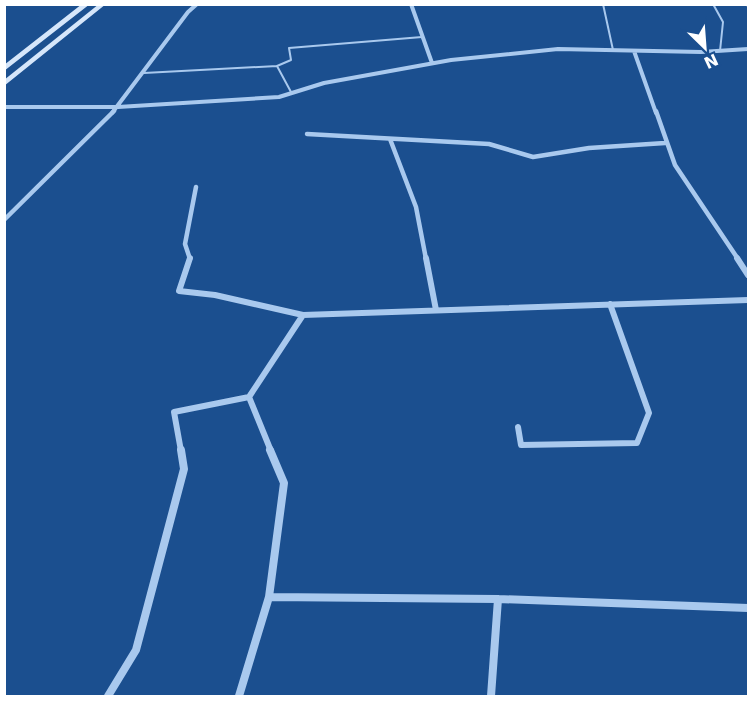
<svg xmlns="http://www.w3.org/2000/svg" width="753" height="701" font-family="'DejaVu Sans',sans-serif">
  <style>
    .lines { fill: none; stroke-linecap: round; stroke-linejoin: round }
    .lane { stroke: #a9c9ee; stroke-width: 2 }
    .street-far3 { stroke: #a9c9ee; stroke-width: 4 }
    .street-far2 { stroke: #a9c9ee; stroke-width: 4.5 }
    .street-far1 { stroke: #a9c9ee; stroke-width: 6 }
    .street { stroke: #a9c9ee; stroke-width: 8 }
    .secondary { fill: #d6e6fa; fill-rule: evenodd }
    .rail { stroke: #fff; stroke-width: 2; stroke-dasharray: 6 2; stroke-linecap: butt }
  </style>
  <rect width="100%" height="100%" fill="#1b4f8f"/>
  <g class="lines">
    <path class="lane" d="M603,4L613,50
      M713,4L723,22L720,51
      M277,66L291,92
      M144,73L277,66L291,60L289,48L422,37"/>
    <path class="street-far3" d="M411,4L432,63
      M634,51L656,113
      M4,107H118L279,97L324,83L451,60L558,49L701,52L748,49
      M112,113L188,12L197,4"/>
    <path class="street-far2" d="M656,111L675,165L738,259
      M307,134L489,144L533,157L589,148L665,143
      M390,139L416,207L426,259
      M4,220L114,111
      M190,259L185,244L196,187"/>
    <path class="street-far1" d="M190,258L179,291L215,295L303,315
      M426,258L436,310
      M737,258L748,275
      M518,427L521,445L637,443L649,413L610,304
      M181,451L174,412L249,397
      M271,451L249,397L303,315L748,300"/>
    <path class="street" d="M269,597L498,599L748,608
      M108,696L136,650L184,469L181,450
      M239,696L269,597L284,483L270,450
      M491,696L498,599"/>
    <path class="secondary" d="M82,4H90L4,71V65Z
      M99,4H106L4,86V80Z"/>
    <path class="rail" d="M745,4L748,6"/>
  </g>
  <rect width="753" height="701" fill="none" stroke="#ffffff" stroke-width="12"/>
  <g transform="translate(705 48) rotate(155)" stroke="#1b4f8f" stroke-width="4.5" paint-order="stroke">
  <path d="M0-4.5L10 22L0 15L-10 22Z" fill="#ffffff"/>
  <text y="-9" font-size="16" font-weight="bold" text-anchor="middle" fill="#ffffff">N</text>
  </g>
</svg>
